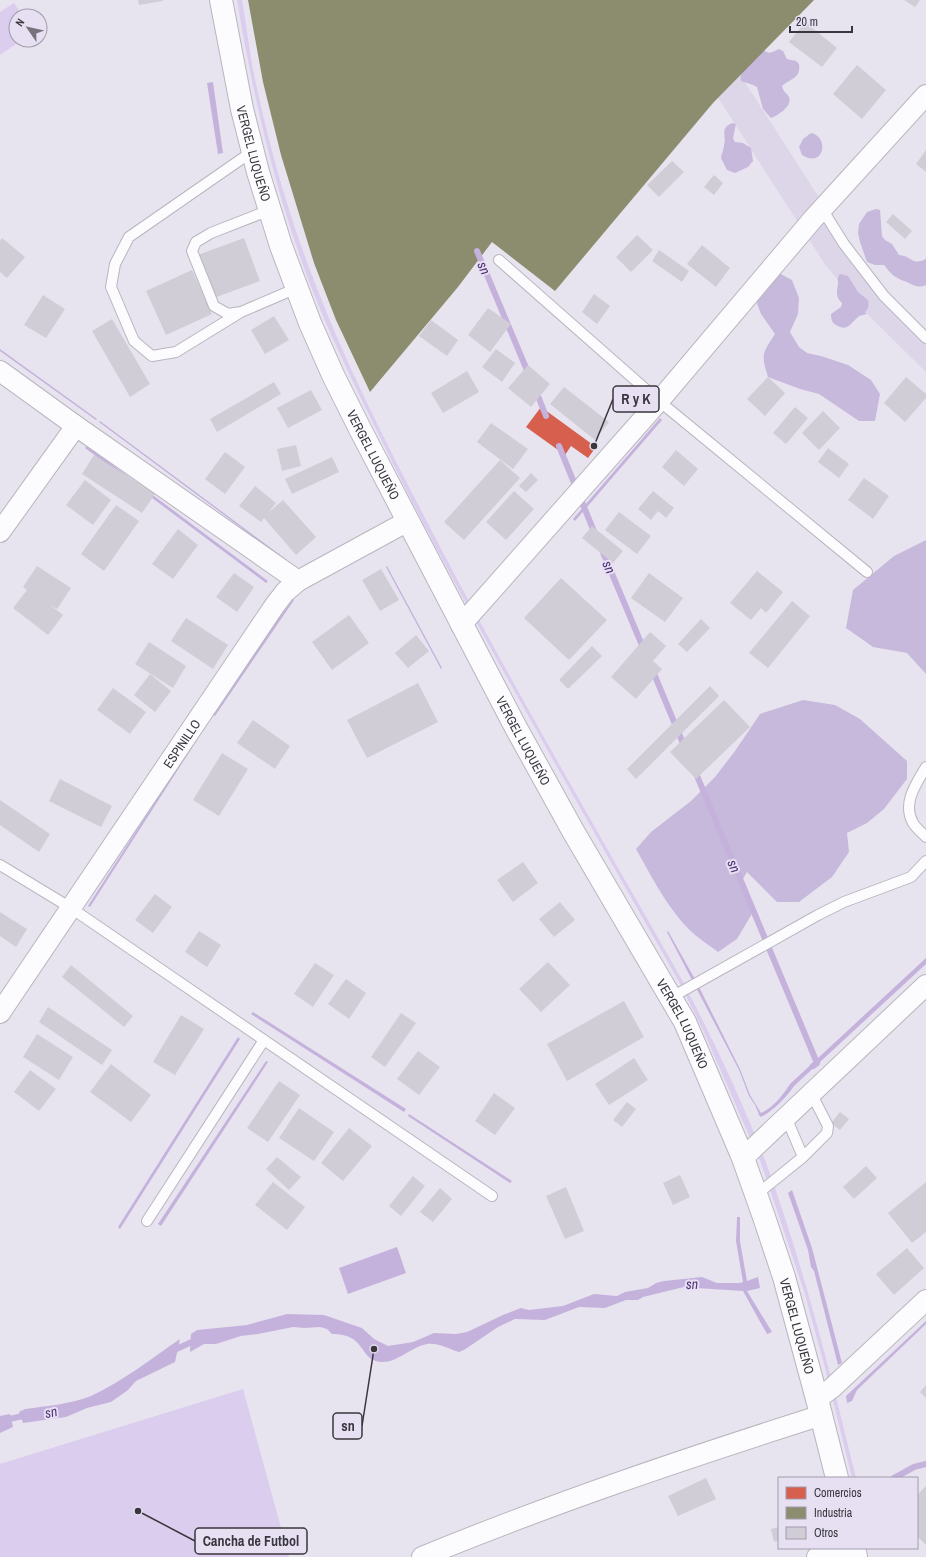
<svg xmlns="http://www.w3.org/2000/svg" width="926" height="1557" font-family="'Archivo Narrow',sans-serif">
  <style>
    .built { fill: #ddd6e9 }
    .green { fill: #dacdee }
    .forest { fill: #c7b9dc }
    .water { fill: #c4b2dd }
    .shops { fill: #d6604d }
    .industry { fill: #8c8c6e }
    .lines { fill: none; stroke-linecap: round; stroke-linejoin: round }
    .stream { stroke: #c4b2dd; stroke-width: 6 }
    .building { fill: #d0cdd6 }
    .lane-casing { stroke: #b9b6bf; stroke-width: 12 }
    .street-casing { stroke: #b9b6bf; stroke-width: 22 }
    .primary-casing { stroke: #b9b6bf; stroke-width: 24 }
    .lane { stroke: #fcfbfd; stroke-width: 10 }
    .street { stroke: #fcfbfd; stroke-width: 20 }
    .primary { stroke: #fcfbfd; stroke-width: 22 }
    .labels { text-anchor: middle; stroke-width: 4; stroke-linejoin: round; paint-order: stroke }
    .street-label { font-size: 13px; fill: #39363e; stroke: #e7e0f3 }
    .water-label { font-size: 14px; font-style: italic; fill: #513175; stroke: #e7e0f3 }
    .leader { fill: none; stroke: #39363e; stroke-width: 1.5 }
    .callout-dot { fill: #39363e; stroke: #e7e0f3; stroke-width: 1.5 }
    .callout { fill: #e7e0f3; stroke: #39363e; stroke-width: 1.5 }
    .callout-label { font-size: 14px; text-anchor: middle; font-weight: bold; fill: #39363e }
  </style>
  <rect width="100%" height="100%" fill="#e8e4ef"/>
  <path class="built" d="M655,0H692L856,255L891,297L926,331V372L871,318L826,266Z"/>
  <path class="green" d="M237,0H242C246,23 249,47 253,70C268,142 288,215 315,283C349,373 394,458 438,543C515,690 599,834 681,978C712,1037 741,1098 765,1160C803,1264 830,1371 856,1478H852L825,1368L804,1291L761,1163L703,1030L678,980C617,873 556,766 496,658C454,582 413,506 375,427C352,380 329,333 310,284C275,192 253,96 237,0Z
    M14,3L23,16H16V40H22L0,55V12Z
    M243,1389L289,1557H0V1464Z"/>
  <path class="forest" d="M779,49L783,51L787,59L796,61L799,64C801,79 791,78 782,86C783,92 786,92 789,97C793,106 777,116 771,118L763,109L757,87L753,85L741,81C738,66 753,59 764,50C769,55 773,52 779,49Z
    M732,123L736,124L733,138L735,142L743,143L751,148L753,161L748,167L735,173L727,170L721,158C721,154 724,150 724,145C727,135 719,129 732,123Z
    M811,133C830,137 824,169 802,155L799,147L803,139Z
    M876,209L880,210L882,236L885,240L892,244L899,255C912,256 911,266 926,259V285C916,289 913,284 904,281C895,278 890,273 884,265H875L867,262L860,242L858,233L859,224L867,212Z
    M775,271L792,280L799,298L798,314L790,332L799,347L807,353L821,356L848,365L871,380L880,394L875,421H859L819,394L800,389L768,377C761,354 762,354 775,334L761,314L754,295Z
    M840,274L848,276L858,292L868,300C869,305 869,308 865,312L867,314C864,315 860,315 858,317C850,324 847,332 836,325C832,323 831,319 831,314L841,307L842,303C835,296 837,292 838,284C838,279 837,278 840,274Z
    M926,540V674L907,653L873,647L846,628L853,590L894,556Z
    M803,700L835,705L860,719L907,761V779L884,809L867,823L847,833L849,852L832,877L799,902H777L747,872L740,884L753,912L737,939L718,952C706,943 692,934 682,922C664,901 650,874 636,849L651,832L691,801L715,777L735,751L760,714Z"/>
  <path class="water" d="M213,82L223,153L218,154L207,83Z
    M0,349L97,419L96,420L0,351Z
    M660,418L662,420L575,521L573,519Z
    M100,421L287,560L286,561L99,422Z
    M87,446L268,581L266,583L85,448Z
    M387,566L442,668L441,669L386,567Z
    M293,599L294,600L215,716L213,715L268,633Z
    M194,741L195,743L90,907L88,906Z
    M668,931L696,981L740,1069L750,1095L761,1113C774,1107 783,1095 790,1084L926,958V964L794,1086C785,1099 774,1110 761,1117L758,1114H759L755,1105L749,1096L739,1070L667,932Z
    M253,1012L406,1109L404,1112L251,1014Z
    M238,1037L240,1039L120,1229L118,1227Z
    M266,1061L268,1062L161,1226L158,1224Z
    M409,1114L512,1181L510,1183L408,1116Z
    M792,1190L812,1248L842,1363L838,1365L814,1271L811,1267L808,1250L788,1193Z
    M737,1217H740V1241L747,1281L758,1277L760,1288L747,1291L772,1332L767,1334L743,1291L696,1288L688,1286L643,1297L638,1300H626L605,1308L579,1307L545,1320L515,1319L498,1327L464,1350L459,1352C449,1349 438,1342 427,1344C411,1347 397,1363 381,1362C365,1361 364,1346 353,1339C347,1335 339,1334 332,1334L327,1329L320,1327L304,1328L293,1327L258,1334L241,1336L216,1344H204L190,1352L191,1334L197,1330L247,1325L287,1314L324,1315L362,1328L374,1339L388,1346L413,1342L434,1333L456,1334L467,1332L503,1315L521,1308L529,1310L563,1306L594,1294L617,1296L625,1292L648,1288L656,1283L664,1281L702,1277L717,1283H740L743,1282L736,1241Z
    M397,1247L406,1273L348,1294L339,1268Z
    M926,1321V1324L857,1390L852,1401L847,1403L846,1396Z
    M180,1339L175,1362L136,1381L128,1390L111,1402L87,1408L66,1417L23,1423L19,1412L25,1409C47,1406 71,1404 91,1396C122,1382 152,1358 180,1339Z
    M10,1414L13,1427L0,1433V1416Z"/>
  <path class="shops" d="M541,407L596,447L588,458L571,446L565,455L526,427Z"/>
  <path class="industry" d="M248,0H814L713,103L555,291L492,242L458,287L370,392L336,320L314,263L281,155L263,82Z"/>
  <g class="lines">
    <path class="stream" d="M477,251L529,375
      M536,391L546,416
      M559,446L595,534
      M602,550L644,650
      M652,669L685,748
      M695,771L817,1063L813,1066
      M172,1351L196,1340
      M0,1423L5,1420L27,1415
      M894,1478L914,1467L926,1464"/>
  </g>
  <path class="building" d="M138,0H163V1L139,5Z
    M904,0H920L915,7Z
    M805,22L837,48L822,67L789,42Z
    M857,65L886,90L862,119L833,94Z
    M926,150V172L916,164Z
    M672,161L684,172L659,197L647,185Z
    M714,175L723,183L714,195L704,187Z
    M893,214L912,231L905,239L886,222Z
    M637,235L653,250L631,272L616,257Z
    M2,238L25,257L7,278L0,272V241Z
    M244,238L260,281L211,299L195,256Z
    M702,245L730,268L716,287L687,264Z
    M659,250L689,271L682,282L652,261Z
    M192,270L212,314L166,335L146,291Z
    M594,294L610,306L597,324L582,312Z
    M43,295L65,309L46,338L24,325Z
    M488,308L511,324L490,352L468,335Z
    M274,316L289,340L265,354L251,330Z
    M112,319L150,384L130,397L92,331Z
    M431,320L458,340L447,356L419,336Z
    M496,349L515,363L502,382L482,367Z
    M528,365L550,384L531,407L508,388Z
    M467,371L479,392L443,413L431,393Z
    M768,377L785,393L765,416L747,399Z
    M906,377L926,394V398L905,422L884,403Z
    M274,382L281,394L217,432L210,419Z
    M564,387L609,422L595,440L550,404Z
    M311,390L322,410L288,428L277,408Z
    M795,407L808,418L786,444L773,433Z
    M823,411L840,428L819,450L802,433Z
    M491,423L528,449L513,469L477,442Z
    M296,445L301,466L282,471L277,449Z
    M828,448L849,464L839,478L818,462Z
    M676,450L698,469L684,486L662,467Z
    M225,452L245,467L225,494L205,479Z
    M94,455L155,494L142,513L82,474Z
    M332,457L339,472L292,494L285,479Z
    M500,460L520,478L464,540L444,522Z
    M531,473L538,480L526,492L519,486Z
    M864,478L889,496L873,519L848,500Z
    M85,480L111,500L93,525L66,505Z
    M255,486L276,503L268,513L283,500L316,537L296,555L264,518L261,522L239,506Z
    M514,491L534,509L506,540L486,522Z
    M653,491L674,508L666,518L658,511L651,520L638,509Z
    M116,505L139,521L104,571L81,554Z
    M619,512L651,536L637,554L605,530Z
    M592,526L623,551L613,563L582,538Z
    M178,529L198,545L173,579L152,564Z
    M37,566L71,588L57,609L50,605L63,615L48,635L13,608L27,590L23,587Z
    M381,569L399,600L380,611L362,580Z
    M757,571L783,592L766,613L761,608L751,620L730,603Z
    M234,573L254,587L237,612L216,597Z
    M649,573L683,598L665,622L631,598Z
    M561,578L607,620L569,660L524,618Z
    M792,601L810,616L768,668L749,653Z
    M349,615L369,643L332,670L312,642Z
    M186,618L228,645L213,669L171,641Z
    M701,619L710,628L687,652L678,644Z
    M650,632L666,646L653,661L662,669L636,699L611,677Z
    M416,635L429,651L408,668L395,653Z
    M149,642L186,666L173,688L135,664Z
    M592,646L602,656L568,689L559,680Z
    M150,674L171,691L155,712L134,695Z
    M418,683L438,722L367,758L347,720Z
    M710,686L719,696L636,779L627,769Z
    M113,688L146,712L130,734L97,710Z
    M724,700L750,727L696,779L670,752Z
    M253,720L290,746L275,769L237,743Z
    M222,753L248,769L219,816L193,800Z
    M60,779L112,806L101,827L49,801Z
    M0,800L50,834L39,852L0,825Z
    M523,862L538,883L513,902L497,880Z
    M155,894L172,907L153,933L135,920Z
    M560,902L575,920L554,937L539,919Z
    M0,912L27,929L16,947L0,936Z
    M199,931L221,945L207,967L185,952Z
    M548,962L570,985L541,1012L519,989Z
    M315,963L334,975L313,1007L294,994Z
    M71,965L133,1016L124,1027L62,977Z
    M346,979L366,993L349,1019L328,1004Z
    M624,1001L644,1037L567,1081L547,1044Z
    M48,1007L112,1050L102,1065L39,1022Z
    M401,1013L416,1023L385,1067L371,1057Z
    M181,1015L204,1029L175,1075L153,1062Z
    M37,1034L73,1057L59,1080L23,1057Z
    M418,1051L440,1067L419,1095L397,1079Z
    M634,1058L648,1080L609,1105L595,1084Z
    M111,1064L151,1095L131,1122L90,1092Z
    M30,1070L56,1089L39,1111L14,1092Z
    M279,1081L300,1095L268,1142L247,1128Z
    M494,1093L515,1108L495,1135L475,1121Z
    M627,1102L636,1109L622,1127L613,1120Z
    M299,1108L334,1132L314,1161L279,1138Z
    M840,1112L849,1119L840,1130L831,1123Z
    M349,1128L372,1146L343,1181L321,1163Z
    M277,1157L301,1177L289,1190L266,1169Z
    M866,1166L877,1178L854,1199L843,1187Z
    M680,1175L690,1197L673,1205L663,1183Z
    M413,1176L425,1186L401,1216L389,1206Z
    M273,1182L305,1207L287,1230L255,1205Z
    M926,1182V1232L912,1243L888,1213Z
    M566,1187L584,1231L565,1239L546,1196Z
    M440,1188L452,1199L433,1222L420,1212Z
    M907,1248L924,1268L894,1295L876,1274Z
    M926,1385V1398L920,1392Z
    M706,1478L716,1499L678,1516L668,1496Z
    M926,1486V1545L917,1536V1495Z
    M779,1527V1540L774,1542L771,1529Z"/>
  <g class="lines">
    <g class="lane-casing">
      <path id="lane" d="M822,209L844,244L884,296L926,338
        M270,210L211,233L196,242L192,251L214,306L228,314L241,312L297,288
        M499,260L659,401L867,572
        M241,312L176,352L152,356L134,341L111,287L115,264L129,237L253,151
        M926,767C916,784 902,803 913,823C916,828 922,833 926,837
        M0,865L71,908L492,1196
        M670,998L818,915L844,902L911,877L926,861
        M786,1117L803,1157
        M756,1195L803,1157L827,1133L828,1126L811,1093
        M147,1221L264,1040"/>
    </g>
    <g class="street-casing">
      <g id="street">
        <path d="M0,371L76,426L298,581"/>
        <path d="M0,532L76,426"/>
        <path d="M461,625L659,401L813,219L926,95"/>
        <path id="s1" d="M0,1013L275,605L285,592L298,581L408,521"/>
        <path d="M743,1158L926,985"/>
        <path d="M817,1399L832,1388L926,1300"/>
        <path d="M422,1557C553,1503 687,1458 822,1415"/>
        <path d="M817,1557L841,1548"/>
      </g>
    </g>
    <g class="primary-casing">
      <g id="primary">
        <path id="s2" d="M221,0L242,109L258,172L281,246L310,323L333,375L360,429L515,726L573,831L685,1022L743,1158L764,1217L784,1277L817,1399L837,1478"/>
        <path d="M854,1548L856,1557"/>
      </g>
    </g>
    <use href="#lane" class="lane"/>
    <use href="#street" class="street"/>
    <use href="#primary" class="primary"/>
  </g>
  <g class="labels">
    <g class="street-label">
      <text dy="5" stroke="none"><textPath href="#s2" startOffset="157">VERGEL LUQUEÑO</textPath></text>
      <text dy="5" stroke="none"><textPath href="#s2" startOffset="482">VERGEL LUQUEÑO</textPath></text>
      <text dy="5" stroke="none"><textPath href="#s2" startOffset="805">VERGEL LUQUEÑO</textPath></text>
      <text dy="5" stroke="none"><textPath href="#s1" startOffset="325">ESPINILLO</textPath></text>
      <text dy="5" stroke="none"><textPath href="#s2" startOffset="1130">VERGEL LUQUEÑO</textPath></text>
      <text dy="5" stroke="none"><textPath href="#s2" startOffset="1454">VERGEL LUQUEÑO</textPath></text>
    </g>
    <g class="water-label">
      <text transform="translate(484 268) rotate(67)" y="5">sn</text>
      <text transform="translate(609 567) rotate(67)" y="5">sn</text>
      <text transform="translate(734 866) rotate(67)" y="5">sn</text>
      <text transform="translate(692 1284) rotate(-1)" y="5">sn</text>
      <text transform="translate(51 1412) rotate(-12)" y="5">sn</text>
    </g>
  </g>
  <path class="leader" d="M594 446L613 399M374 1349L362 1426M138 1511L195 1541"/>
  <g class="callout-dot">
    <circle cx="594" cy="446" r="4"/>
    <circle cx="374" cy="1349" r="4"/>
    <circle cx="138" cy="1511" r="4"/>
  </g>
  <g class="callout">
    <rect x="613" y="386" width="46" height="26" rx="4"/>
    <rect x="333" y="1413" width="29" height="26" rx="4"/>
    <rect x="195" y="1528" width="112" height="26" rx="4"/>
  </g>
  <g class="callout-label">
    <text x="636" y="404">R y K</text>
    <text x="348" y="1431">sn</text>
    <text x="251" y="1546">Cancha de Futbol</text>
  </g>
  <rect x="778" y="1477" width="140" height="72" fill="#e7e0f3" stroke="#a19cab"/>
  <rect x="786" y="1487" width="20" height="12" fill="#d6604d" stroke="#a19cab"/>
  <text x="814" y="1497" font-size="12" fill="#39363e">Comercios</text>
  <rect x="786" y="1507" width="20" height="12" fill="#8c8c6e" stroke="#a19cab"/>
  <text x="814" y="1517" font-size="12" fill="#39363e">Industria</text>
  <rect x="786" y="1527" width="20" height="12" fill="#d0cdd6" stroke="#a19cab"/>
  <text x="814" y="1537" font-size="12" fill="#39363e">Otros</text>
  <g transform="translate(28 28) rotate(304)"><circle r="19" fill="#e7e0f3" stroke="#a19cab"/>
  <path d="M0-3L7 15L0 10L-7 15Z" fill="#76737c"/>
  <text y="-6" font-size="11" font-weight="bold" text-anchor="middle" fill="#39363e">N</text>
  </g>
  <path d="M790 26v6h62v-6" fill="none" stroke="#39363e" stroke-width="2"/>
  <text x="796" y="26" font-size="12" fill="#39363e" stroke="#e7e0f3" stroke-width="3" paint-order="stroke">20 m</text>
</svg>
